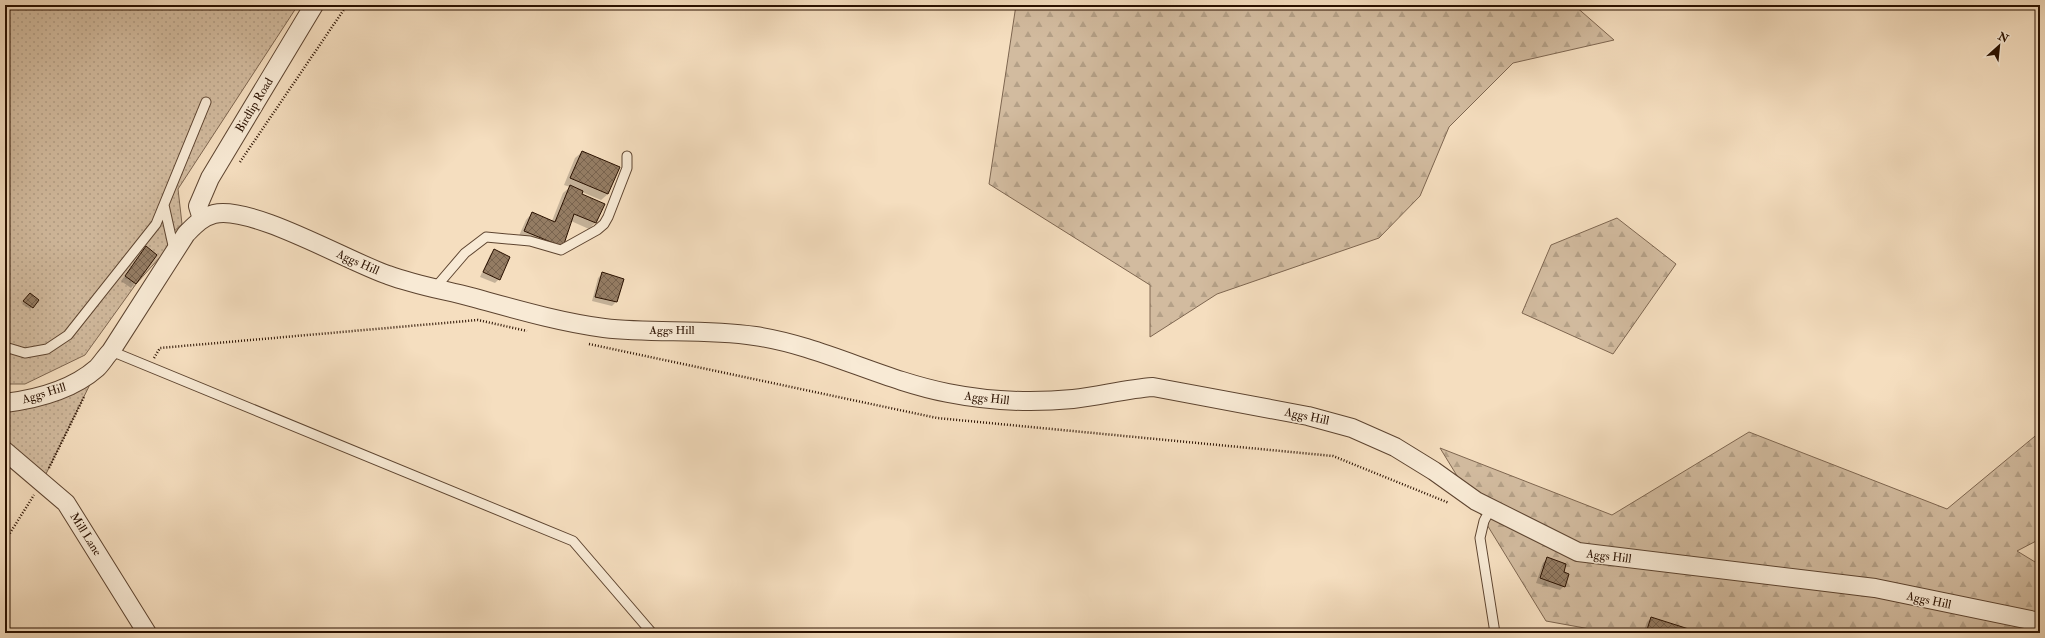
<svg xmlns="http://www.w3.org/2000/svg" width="2045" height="638" font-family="'IM FELL Double Pica',serif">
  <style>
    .grass { fill: url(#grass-dots); stroke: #7e6650 }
    .forest { fill: url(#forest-firs); stroke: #7e6650 }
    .shadow { fill: #0003 }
    .building { fill: url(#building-cross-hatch); stroke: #2a1100 }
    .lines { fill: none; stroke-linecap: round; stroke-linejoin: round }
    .service-casing { stroke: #5d4430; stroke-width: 11 }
    .minor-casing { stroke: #5d4430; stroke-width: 20 }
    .path { stroke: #2a1100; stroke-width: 2.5; stroke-dasharray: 1 2; stroke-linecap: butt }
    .service { stroke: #f8ead5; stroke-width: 9 }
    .minor { stroke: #f8ead5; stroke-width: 18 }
    .labels { text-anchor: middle; stroke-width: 3; stroke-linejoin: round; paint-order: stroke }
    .street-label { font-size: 12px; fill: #2a1100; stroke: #f8ead5 }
  </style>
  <defs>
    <pattern id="grass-dots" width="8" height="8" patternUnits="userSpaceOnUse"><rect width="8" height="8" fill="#d2bb9f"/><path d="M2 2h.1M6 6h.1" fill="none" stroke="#b4a087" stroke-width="1.8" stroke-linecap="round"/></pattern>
    <pattern id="forest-firs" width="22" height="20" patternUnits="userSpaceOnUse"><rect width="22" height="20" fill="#d2bb9f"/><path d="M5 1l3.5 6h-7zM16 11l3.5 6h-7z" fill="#b4a087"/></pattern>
    <pattern id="building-cross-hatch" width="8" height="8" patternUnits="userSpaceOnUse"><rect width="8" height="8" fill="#947c63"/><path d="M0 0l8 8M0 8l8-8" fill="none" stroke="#79644f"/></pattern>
  </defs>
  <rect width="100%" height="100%" fill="#f5debf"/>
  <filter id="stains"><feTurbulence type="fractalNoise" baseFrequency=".005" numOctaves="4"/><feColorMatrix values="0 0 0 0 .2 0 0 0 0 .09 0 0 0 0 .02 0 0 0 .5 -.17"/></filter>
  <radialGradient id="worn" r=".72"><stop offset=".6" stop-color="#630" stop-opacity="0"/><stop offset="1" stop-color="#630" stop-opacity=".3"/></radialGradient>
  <path class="grass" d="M5,5H298L178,189L182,224L171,234L169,247L136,284L85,355L25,384H5Z
    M98,368L42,482L5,451V403Z"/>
  <path class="forest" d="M1016,5H1574L1614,40L1513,63L1449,127L1420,196L1379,238L1217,294L1150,337V285L989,184Z
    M1617,218L1676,264L1613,354L1522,313L1551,245Z
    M1749,432L1947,509L2040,432V539L2017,551L2040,565V633H1612L1546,621L1440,448L1612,515Z"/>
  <path class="shadow" d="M582,152L608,194L601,200L582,192L581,195L595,223L589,229L571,221L562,246L518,238L526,220L532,213L552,221L563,193L570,187L564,185L575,158Z
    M146,248L155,255L131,288L121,281Z
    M494,250L499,279L495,283L480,277L490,255Z
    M602,274L622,279L616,302L612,306L592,301L598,278Z
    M28,296L37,300L30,309L22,304Z
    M1547,559L1562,573L1564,586L1560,590L1536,583L1543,563Z
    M1651,618L1693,633H1643L1647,622Z"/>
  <path class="building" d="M582,151L620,167L608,194L570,178Z
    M570,185L583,191L582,194L605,204L596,223L574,214L563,247L524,231L532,212L555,222Z
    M146,246L157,255L136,284L125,276Z
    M494,249L510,257L500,280L483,272Z
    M602,272L624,279L617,302L595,297Z
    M30,293L39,300L33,308L23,301Z
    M1547,557L1566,564L1564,572L1569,574L1565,587L1540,578Z
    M1651,617L1695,631L1694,633H1646Z"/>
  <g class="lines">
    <g class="service-casing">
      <path id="service" d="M164,205L174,250
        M435,288L465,253L486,237L530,241L561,250L597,230L604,224L608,217L627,168V156
        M5,347L25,353L47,349L68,335L156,224L206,102
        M111,351L573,541L652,633
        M1491,508L1484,521L1480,538L1495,633"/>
    </g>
    <g class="minor-casing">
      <path id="minor" d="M202,219L198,206L210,178L314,5
        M5,403C37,399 72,390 97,368C102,363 106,356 111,351L186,234C194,226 202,217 214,214C252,205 349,262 388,275C415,285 444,290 471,297C515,309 559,322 604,328C654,334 704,328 755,336C822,346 881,380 948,393C988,401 1031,403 1073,399C1100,396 1126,389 1153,387L1308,416L1352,428L1395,447L1434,471L1476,501L1578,552L1875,588L2040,622
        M5,451L66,503L147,633"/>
    </g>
    <path class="path" d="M240,162L347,5
      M589,344L937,418L1333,456L1449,503
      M154,358L160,348L478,320L527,331
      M49,468L84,397
      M5,541L34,495"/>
    <use href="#service" class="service"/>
    <use href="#minor" class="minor"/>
  </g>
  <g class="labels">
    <g class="street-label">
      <text transform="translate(254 105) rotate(-59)" y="4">Birdlip Road</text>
      <text transform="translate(358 262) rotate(24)" y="4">Aggs Hill</text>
      <text x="672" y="334">Aggs Hill</text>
      <text transform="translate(44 393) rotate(-17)" y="4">Aggs Hill</text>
      <text transform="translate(987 398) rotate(6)" y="4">Aggs Hill</text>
      <text transform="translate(1307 416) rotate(12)" y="4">Aggs Hill</text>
      <text transform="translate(86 534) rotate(58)" y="4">Mill Lane</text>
      <text transform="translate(1609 556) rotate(7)" y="4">Aggs Hill</text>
      <text transform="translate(1929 600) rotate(12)" y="4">Aggs Hill</text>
    </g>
  </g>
  <rect width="2045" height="638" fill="none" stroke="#f5debf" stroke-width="20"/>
  <rect x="6" y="6" width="2033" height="626" fill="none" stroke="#2a1100" stroke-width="2"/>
  <rect x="10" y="10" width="2025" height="618" fill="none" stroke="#2a1100"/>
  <g transform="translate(1999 46) rotate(27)" stroke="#f8ead5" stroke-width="3" paint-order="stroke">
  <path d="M0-3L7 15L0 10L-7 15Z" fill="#2a1100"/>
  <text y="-6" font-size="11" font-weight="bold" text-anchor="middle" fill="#2a1100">N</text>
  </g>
  <rect width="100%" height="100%" filter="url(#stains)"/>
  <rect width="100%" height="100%" fill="url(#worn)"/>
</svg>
